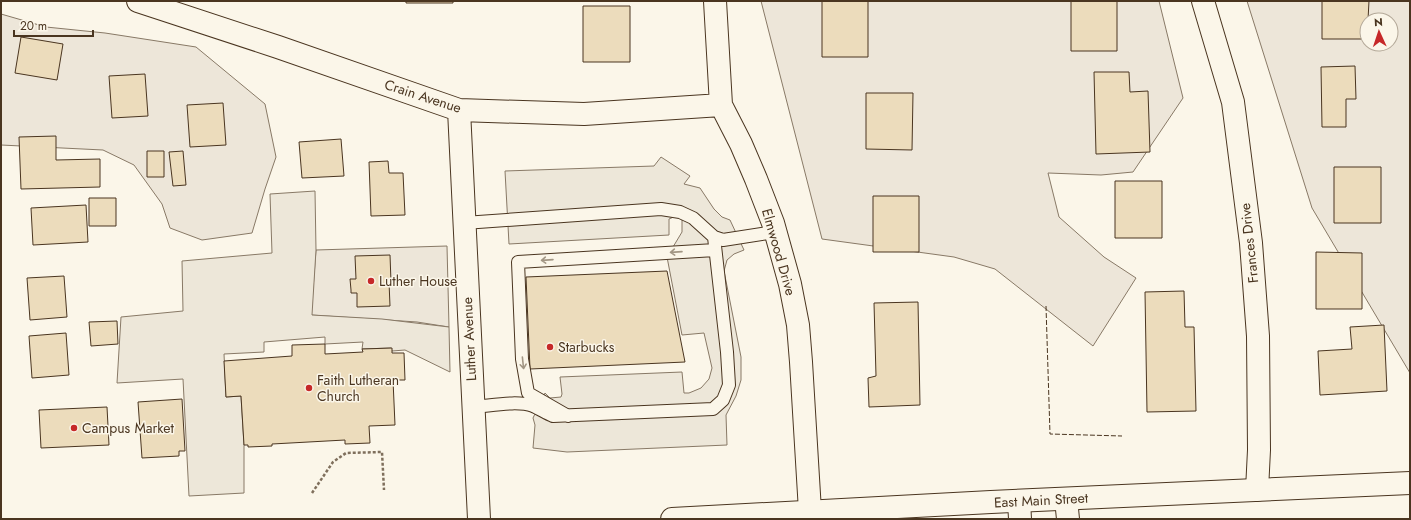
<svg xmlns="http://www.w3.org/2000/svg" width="1411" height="520" font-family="Jost,sans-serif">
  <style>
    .green { fill: #ede6d9; stroke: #887966; fill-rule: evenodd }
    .parking { fill: #ede7d9; stroke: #887966 }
    .building { fill: #ecdcbc; stroke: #4a3520 }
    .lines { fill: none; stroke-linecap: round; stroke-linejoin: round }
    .lane-casing { stroke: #4a3520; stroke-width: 14 }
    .street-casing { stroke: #4a3520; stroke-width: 24 }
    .primary-casing { stroke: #4a3520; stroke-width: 24 }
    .path { stroke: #7f6f5c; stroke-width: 2.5; stroke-dasharray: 3 2; stroke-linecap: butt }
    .lane { stroke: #fbf6e9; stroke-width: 12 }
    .street { stroke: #fbf6e9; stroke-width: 22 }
    .primary { stroke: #fbf6e9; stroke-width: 22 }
    .fence { stroke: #4a3520; stroke-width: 1; stroke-dasharray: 5 2; stroke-linecap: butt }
    .oneway { stroke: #a29684 }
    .poi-dot { fill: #c62828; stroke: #fbf6e9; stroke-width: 1.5 }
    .labels { text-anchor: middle; stroke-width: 3; stroke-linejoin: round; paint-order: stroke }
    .street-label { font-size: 14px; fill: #4a3520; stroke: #fbf6e9 }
    .poi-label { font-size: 14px; fill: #4a3520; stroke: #fbf6e9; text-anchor: start }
  </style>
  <rect width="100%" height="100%" fill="#fbf6e9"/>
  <path class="green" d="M761,1H1159L1183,98L1133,172L1101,175L1048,173L1059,217L1104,257L1136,278L1093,346L995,269L954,257L822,239Z
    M1247,1H1410V373L1312,208ZM1367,20H1391V44H1367Z
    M1,14L46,27L105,33L196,47L265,104L276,157L265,189L252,233L202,240L170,228L162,204L134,165L103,150L1,145Z
    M447,246L449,327L417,322L311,315L316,250Z"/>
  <path class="parking" d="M661,157L690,176L684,184L700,188L714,209L722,217L730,220L744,250L734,254L727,260L724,271L741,357V380L736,396L726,415L727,445L567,452L533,448L535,425L533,418L545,393L550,398L561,397L562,394L560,377L682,372L684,393H689L701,388L709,379L712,368L704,333L682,335L667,257L682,232V219L676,216L669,219V235L509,244L505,171L654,166Z
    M315,191L316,250L312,315L382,319L449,327L450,372L405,350L392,351L391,348L362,349L363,342L325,344V337L264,342V352L224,354L226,397L241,396L244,445V493L189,496L183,379L117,383L121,317L183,311L182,261L272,253L270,194Z"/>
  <path class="building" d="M406,1H453V3H406Z
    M822,1H868V57H822Z
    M1071,1H1117V51H1071Z
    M1322,1H1369L1367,39H1322Z
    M583,6H630V62H583Z
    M21,37L63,44L57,80L15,73Z
    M1355,66L1356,99H1346V127H1322L1321,67Z
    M1094,72H1129L1130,92L1148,91L1150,152L1096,154Z
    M145,74L148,116L112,118L109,76Z
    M866,93H913L912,150L866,149Z
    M223,103L226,145L190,147L187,105Z
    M56,136V160L100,159V187L21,189L19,137Z
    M341,139L344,176L302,178L299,142Z
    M147,151H164V177H147Z
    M183,151L186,185L173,186L169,152Z
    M388,161L389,173H403L405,215L371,216L369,162Z
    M1334,167H1381V223H1334Z
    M1115,181H1162V238H1115Z
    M873,196H919V252H873Z
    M89,198H116V226H89Z
    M86,205L88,242L33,245L31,208Z
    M1316,252L1362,253V309H1316Z
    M390,255L391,282H389L390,306L357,307V293H351V290L350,279H356L355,256Z
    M667,271L685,362L530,369L526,277Z
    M64,276L67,317L30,320L27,278Z
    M1184,291L1185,327H1194L1196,411L1147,412L1145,292Z
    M918,302L920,405L869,407L868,378L876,376L874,303Z
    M117,321L118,344L91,346L89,322Z
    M1384,325L1387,391L1320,395L1318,351L1352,349L1350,327Z
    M66,333L69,375L32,378L29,336Z
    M325,344V354L363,352L362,349L392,348V353H404L405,380H393L395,425L369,426L370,443L345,444V440L272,444V446L248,447V445H244L241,396L226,397L224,361L292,356V345Z
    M182,399L185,451H179V456L142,458L138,402Z
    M107,407L109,445L41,448L39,410Z"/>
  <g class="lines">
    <g class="lane-casing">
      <path id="lane" d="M464,223L661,209L680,212L693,218L714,237L723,240L775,232
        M472,407C490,406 517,400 533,406C540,409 546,413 553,416L713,409L723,400L729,385L727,352L714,237
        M568,416L528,393L522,359L518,262L715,250"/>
    </g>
    <g class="street-casing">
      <path id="street" d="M138,1L278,47L459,110L584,114L721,105
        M715,1L721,105L741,144L756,179L773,223L790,284L798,325L801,362L810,511
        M1203,1L1233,102L1251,243L1258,336L1259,450L1257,490
        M459,110L479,519
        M1066,499L1068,519
        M1019,501L1020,519"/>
    </g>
    <g class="primary-casing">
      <path id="primary" d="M672,519L991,502L1410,483"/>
    </g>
    <path class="path" d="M312,493L333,462L346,453L382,452L384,490"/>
    <use href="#lane" class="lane"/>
    <use href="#street" class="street"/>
    <use href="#primary" class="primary"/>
    <path class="fence" d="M1046,306L1050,434L1122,436"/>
  </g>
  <defs><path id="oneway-shaft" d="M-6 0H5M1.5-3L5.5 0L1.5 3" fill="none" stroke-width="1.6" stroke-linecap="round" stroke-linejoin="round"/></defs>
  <g class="oneway">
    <use href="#oneway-shaft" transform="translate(676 252) rotate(176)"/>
    <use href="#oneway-shaft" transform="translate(547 260) rotate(176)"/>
    <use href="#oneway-shaft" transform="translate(523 363) rotate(84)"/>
  </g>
  <g class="poi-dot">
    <circle cx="371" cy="281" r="4"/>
    <circle cx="550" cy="347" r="4"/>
    <circle cx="309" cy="388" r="4"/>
    <circle cx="74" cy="428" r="4"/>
  </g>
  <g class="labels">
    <g class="street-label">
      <text transform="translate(423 96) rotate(18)" y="5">Crain Avenue</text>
      <text transform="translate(1249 243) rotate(-96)" y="5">Frances Drive</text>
      <text transform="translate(779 252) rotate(74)" y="5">Elmwood Drive</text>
      <text transform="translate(469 339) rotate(-93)" y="5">Luther Avenue</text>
      <text transform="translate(1041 500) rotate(-3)" y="5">East Main Street</text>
    </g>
    <g class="poi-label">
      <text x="379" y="286">Luther House</text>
      <text x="558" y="352">Starbucks</text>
      <text x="317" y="385">Faith Lutheran<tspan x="317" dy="16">Church</tspan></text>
      <text x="82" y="433">Campus Market</text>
    </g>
  </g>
  <rect width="1411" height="520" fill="none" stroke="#4a3520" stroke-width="4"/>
  <g transform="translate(1379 32) rotate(357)"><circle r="19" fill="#fbf6e9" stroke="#b4a999"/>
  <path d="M0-3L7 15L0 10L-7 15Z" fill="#c62828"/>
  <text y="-6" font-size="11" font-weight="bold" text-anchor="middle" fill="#4a3520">N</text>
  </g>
  <path d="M14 30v6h79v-6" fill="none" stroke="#4a3520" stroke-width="2"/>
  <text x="20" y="30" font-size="12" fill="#4a3520" stroke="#fbf6e9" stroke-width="3" paint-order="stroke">20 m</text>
</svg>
